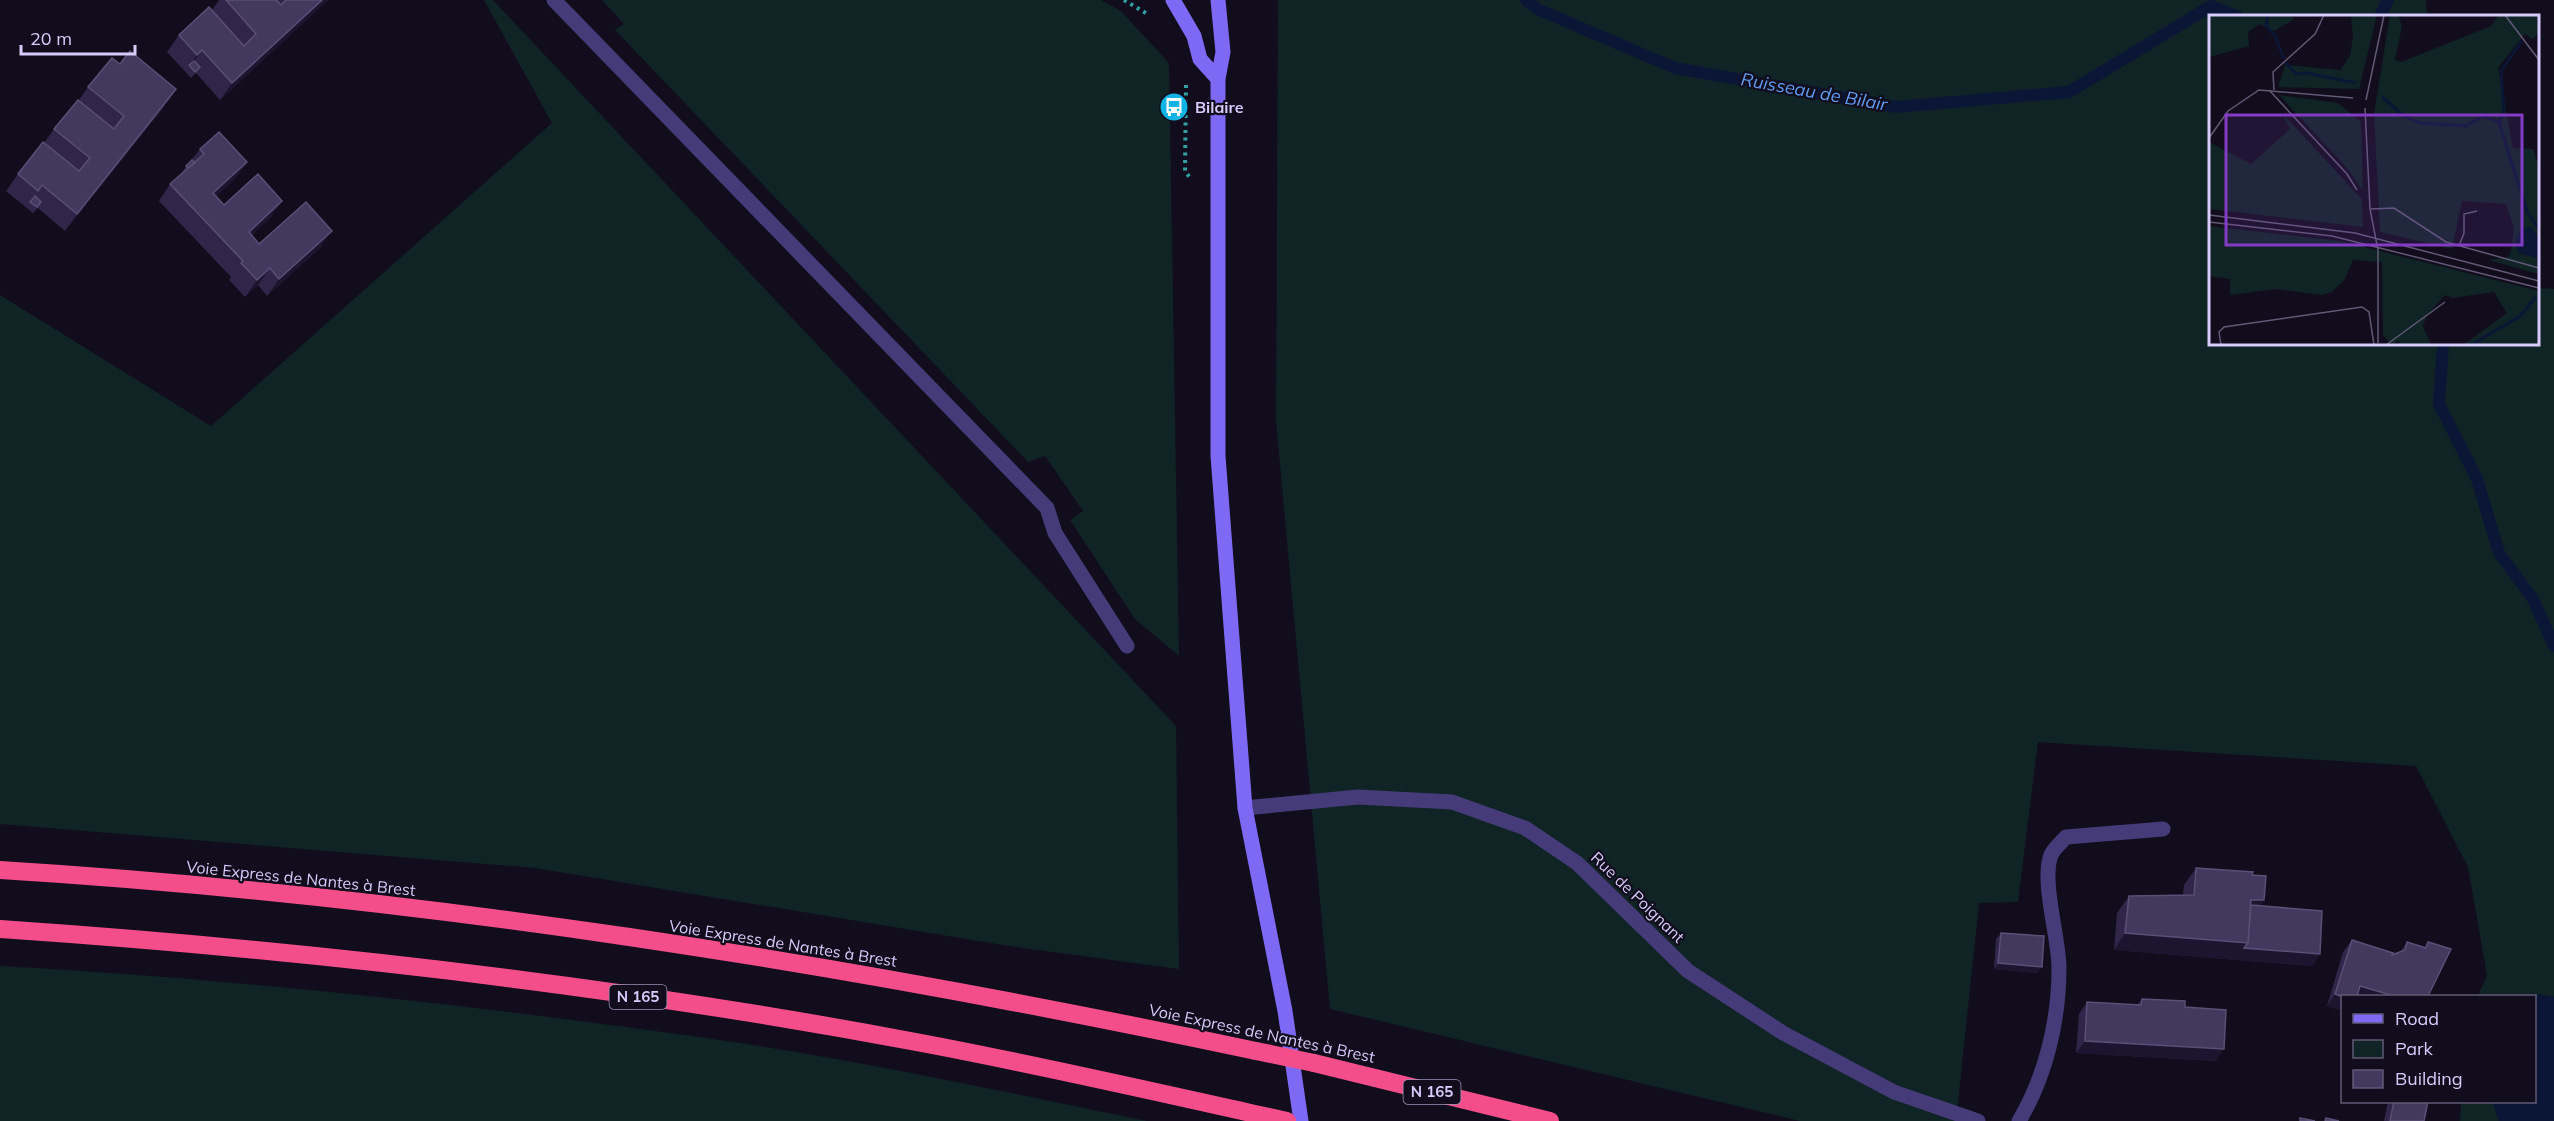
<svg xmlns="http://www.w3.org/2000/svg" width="2554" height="1121" font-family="Mulish,sans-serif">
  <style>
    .green { fill: #102426 }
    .water { fill: #0b1636 }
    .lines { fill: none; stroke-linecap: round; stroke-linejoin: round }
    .stream { stroke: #0b1636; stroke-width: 12 }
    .path { stroke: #359fa6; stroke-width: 4; stroke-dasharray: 3 4.5; stroke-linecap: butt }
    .lane { stroke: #453b78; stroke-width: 15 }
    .street { stroke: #453b78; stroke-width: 15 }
    .secondary { stroke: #7e69f5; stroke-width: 15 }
    .highway { stroke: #f34e89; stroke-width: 18 }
    .highway-bridge { stroke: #f34e89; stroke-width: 18 }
    .wall { fill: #312649 }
    .shaded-wall { fill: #1d152f }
    .building { fill: #43385d; stroke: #5a4f76; stroke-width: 1.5 }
    .labels { text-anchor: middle; stroke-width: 4.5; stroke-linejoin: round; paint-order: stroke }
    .shield { fill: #110d1c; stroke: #9c92b9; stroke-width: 1.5 }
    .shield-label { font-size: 15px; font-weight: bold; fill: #d7cbfc }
    .poi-label { font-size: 16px; font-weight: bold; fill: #d7cbfc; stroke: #110d1c; text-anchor: start }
    .street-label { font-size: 16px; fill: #d7cbfc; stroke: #110d1c }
    .water-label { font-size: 18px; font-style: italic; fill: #609df4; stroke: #110d1c }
    .inset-river { fill: none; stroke: #0b1636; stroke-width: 3 }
    .inset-road { fill: none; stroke: #605976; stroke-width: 1.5 }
    .view { fill: #843cc5; fill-opacity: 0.15; stroke: #843cc5; stroke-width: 3 }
    .inset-edge { fill: none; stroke: #d7cbfc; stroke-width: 3 }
  </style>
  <rect width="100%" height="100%" fill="#110d1c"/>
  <path class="green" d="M484,0H493L1176,726L1179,969L1009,946L535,868L0,824V295L211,426L552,123Z
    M602,0H1101L1121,11L1169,63L1179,656L1135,619L1070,520L1083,511L1045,456L1028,462L615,30L624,24Z
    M1278,0H2426L2427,16H2210V344H2538V288L2554,289V997L2538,994L2535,1000L2534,996H2478L2487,975L2468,867L2416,766L2038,742L2018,902L1979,903L1956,1121H1800L1330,1009L1276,421Z
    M0,966C236,979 472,1005 706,1038C854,1059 1001,1091 1147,1121H0Z
    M2461,1102H2493L2499,1121H2460Z"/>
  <path class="water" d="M2538,994L2554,997V1121H2499L2493,1102H2534V1000Z"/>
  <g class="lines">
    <path class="stream" d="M1526,0L1537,9L1675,68L1896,107L2069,92L2211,6L2237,16
      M2380,16L2388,0
      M2443,344L2439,404L2477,479L2499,553L2533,599L2554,646"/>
    <path class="path" d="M1124,0L1149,15
      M1186,85L1185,171L1190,178"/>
    <path class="lane" d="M554,0L1047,508L1055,533L1127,646
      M2019,1121C2046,1076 2059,1020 2059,968C2059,938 2041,881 2051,855C2054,848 2062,842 2066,837L2163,829"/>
    <path class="street" d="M1245,808L1358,797L1452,802L1525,828L1577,863L1688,971L1783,1033L1894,1092L1978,1121"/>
    <path class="secondary" d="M1173,0L1194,36L1200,59L1218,79
      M1218,0L1223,52L1218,79V456L1245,808L1285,1011L1301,1121"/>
    <path class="highway" d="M0,870C422,896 842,963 1256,1051
      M0,929C307,950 614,985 916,1042C1040,1065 1164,1094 1287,1121
      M1314,1063L1550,1121"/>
    <path class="highway-bridge" d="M1256,1051L1314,1063"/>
  </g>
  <path class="wall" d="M219,0H328L220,100L196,73L191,78L167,52L179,35L212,10Z
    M88,87L165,106L65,231L38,208L33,213L6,191L18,174L44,143L54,129L79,100Z
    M200,149L247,162L235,179L216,196L224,205L282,201L270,218L252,235L259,244L321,247L267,296L258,285L245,297L229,280L231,277L159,201L170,184L183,173L182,172Z
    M2196,868L2252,875L2264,900L2261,905L2320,954L2312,966L2114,950L2117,913L2129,896L2183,895L2184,885Z
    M2001,933L2038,973L1994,969L1996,939Z
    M2352,940L2392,955L2400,952L2407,942L2425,947L2428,942V996H2343V1011L2327,1006L2343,952Z
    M2142,999L2185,1007L2216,1061L2076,1053L2079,1014L2087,1002L2137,1005Z
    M2388,1101H2428L2424,1121H2384Z"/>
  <path class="shaded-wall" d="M322,0H328L220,100L232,83Z
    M202,50L190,67L189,65L197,55Z
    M176,89L165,106L65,231L77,214Z
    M247,162L235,179L201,209L213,193Z
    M282,201L270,218L237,249L249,232Z
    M332,231L321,247L267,296L279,279Z
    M270,268L258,285L245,297L257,280Z
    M2251,900H2264L2257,911L2248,905Z
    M2125,933L2248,943L2320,954L2312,966L2114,950Z
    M1998,963L2042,967L2038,973L1994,969Z
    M2360,986L2394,996H2353Z
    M2335,994L2343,997V1011L2327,1006Z
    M2085,1041L2224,1049L2216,1061L2076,1053Z"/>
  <path class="building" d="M226,0H276L281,5L286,0H322L232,83L202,50L197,55L179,35L209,7L244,46L256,34Z
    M130,51L176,89L77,214L42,185L38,191L18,174L43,142L79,171L90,158L54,129L78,100L114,129L124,116L88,87L112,58L120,64Z
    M194,61L200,67L195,72L189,65Z
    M219,132L247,162L213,193L224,205L258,174L282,201L249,232L259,244L306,202L332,231L279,279L270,268L257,280L241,263L243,261L170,184L204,154L200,149Z
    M192,160L195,163L188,168L186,166Z
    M35,196L41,202L37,207L30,202Z
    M2196,868L2253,872L2252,875L2266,876L2264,900H2251L2248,943L2125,933L2129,896L2194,895Z
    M2251,905L2322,911L2320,954L2244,948L2248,943Z
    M2001,933L2044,936L2042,967L1998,963Z
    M2352,940L2393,953L2392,955L2405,950L2407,942L2426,948L2428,942L2451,949L2428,996H2394L2360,986L2357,996L2343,997L2335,994Z
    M2142,999L2185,1001V1007L2226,1010L2224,1049L2085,1041L2087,1002L2141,1005Z
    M2394,1101H2428L2424,1121H2390Z
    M2300,1118L2315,1121H2300Z
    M2326,1118L2339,1121H2325Z"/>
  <defs>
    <g id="bus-disc" transform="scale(1.5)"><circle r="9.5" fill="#0fb4e4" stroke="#110d1c"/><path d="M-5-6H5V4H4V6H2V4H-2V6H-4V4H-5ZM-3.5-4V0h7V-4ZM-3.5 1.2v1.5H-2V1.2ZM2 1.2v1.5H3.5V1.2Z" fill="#fff"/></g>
  </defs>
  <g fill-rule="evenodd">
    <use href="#bus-disc" x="1174" y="107"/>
  </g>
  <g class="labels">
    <g class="shield">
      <rect x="609.5" y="985" width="57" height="24" rx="4.5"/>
      <rect x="1403.5" y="1080" width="57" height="24" rx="4.5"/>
    </g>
    <g class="shield-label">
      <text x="638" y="1002">N 165</text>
      <text x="1432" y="1097">N 165</text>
    </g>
    <g class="poi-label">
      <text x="1195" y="113">Bilaire</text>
    </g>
    <g class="street-label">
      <text transform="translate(301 878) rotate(6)" y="6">Voie Express de Nantes à Brest</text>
      <text transform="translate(1638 897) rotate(44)" y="6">Rue de Poignant</text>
      <text transform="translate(783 943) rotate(9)" y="6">Voie Express de Nantes à Brest</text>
      <text transform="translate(1262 1033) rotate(12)" y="6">Voie Express de Nantes à Brest</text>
    </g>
    <g class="water-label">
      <text transform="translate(1814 92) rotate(10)" y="6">Ruisseau de Bilair</text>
    </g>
  </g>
  <g transform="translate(2209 15)">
    <rect width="330" height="330" fill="#110d1c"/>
    <path d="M0,0H83L84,5L65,16L50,9L39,17L40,31L0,42ZM142,0H168L150,74L69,72L76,50L131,55L141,41L144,22ZM181,0H189L193,11L186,45L192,47L282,11L290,0H330V18L323,24L316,19L289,53L304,133L324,134L330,151V223L322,213L309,238L330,243V259L279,245L299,242L302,237L305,213L297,189L253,186L243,234L171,217L165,99ZM70,80L129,88L152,107L154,176L138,153ZM72,97L153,184L154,212L0,194V127L42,149L81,114ZM0,211L131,226L330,276V330H254L298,298L285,277L244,283L236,280L218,300L214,311L222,330H193L189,326L183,330L174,320L173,247L144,245L136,264L123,277L113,280L68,274L21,280V264L0,261Z" fill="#102426"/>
    <path d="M322,212L330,223V243L309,238L306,227L311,215Z" fill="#0b1636"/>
    <path class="inset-river" d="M59,0L57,11L66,21L75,44M77,48L87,59L98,58L147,68M173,82L195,101L211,108L257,111L273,101L290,107L318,197L330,214M290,107L295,97L292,56L313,26M262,330L311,301L327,282"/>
    <path class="inset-road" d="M296,0L330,45M60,75L138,159L148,175M65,75L64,57L106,19L115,0M157,85L175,0M156,93L161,194L169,235V328M0,123L19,96L50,75L144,83M161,194L185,193L237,227L330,253M0,200L146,218L330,266M0,207L123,221L330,273M250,231L255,218V199L268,196M12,330L10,317L15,312L153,292L160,297L165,330M177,330L236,287"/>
    <path class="view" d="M17,100H313V230H17Z"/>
    <rect width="330" height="330" class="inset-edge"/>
  </g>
  <rect x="2341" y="995" width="195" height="108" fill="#110d1c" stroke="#605976" stroke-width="1.5"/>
  <rect x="2353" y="1014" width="30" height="9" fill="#7e69f5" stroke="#605976" stroke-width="1.5"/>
  <text x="2395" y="1025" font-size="18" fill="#d7cbfc">Road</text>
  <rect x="2353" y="1040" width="30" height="18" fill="#102426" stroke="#605976" stroke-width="1.5"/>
  <text x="2395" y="1055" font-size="18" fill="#d7cbfc">Park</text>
  <rect x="2353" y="1070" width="30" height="18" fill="#43385d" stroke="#605976" stroke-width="1.5"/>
  <text x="2395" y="1085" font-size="18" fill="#d7cbfc">Building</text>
  <path d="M21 45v9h114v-9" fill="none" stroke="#d7cbfc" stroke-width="3"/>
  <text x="30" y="45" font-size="18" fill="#d7cbfc" stroke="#110d1c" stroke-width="4.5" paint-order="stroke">20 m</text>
</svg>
